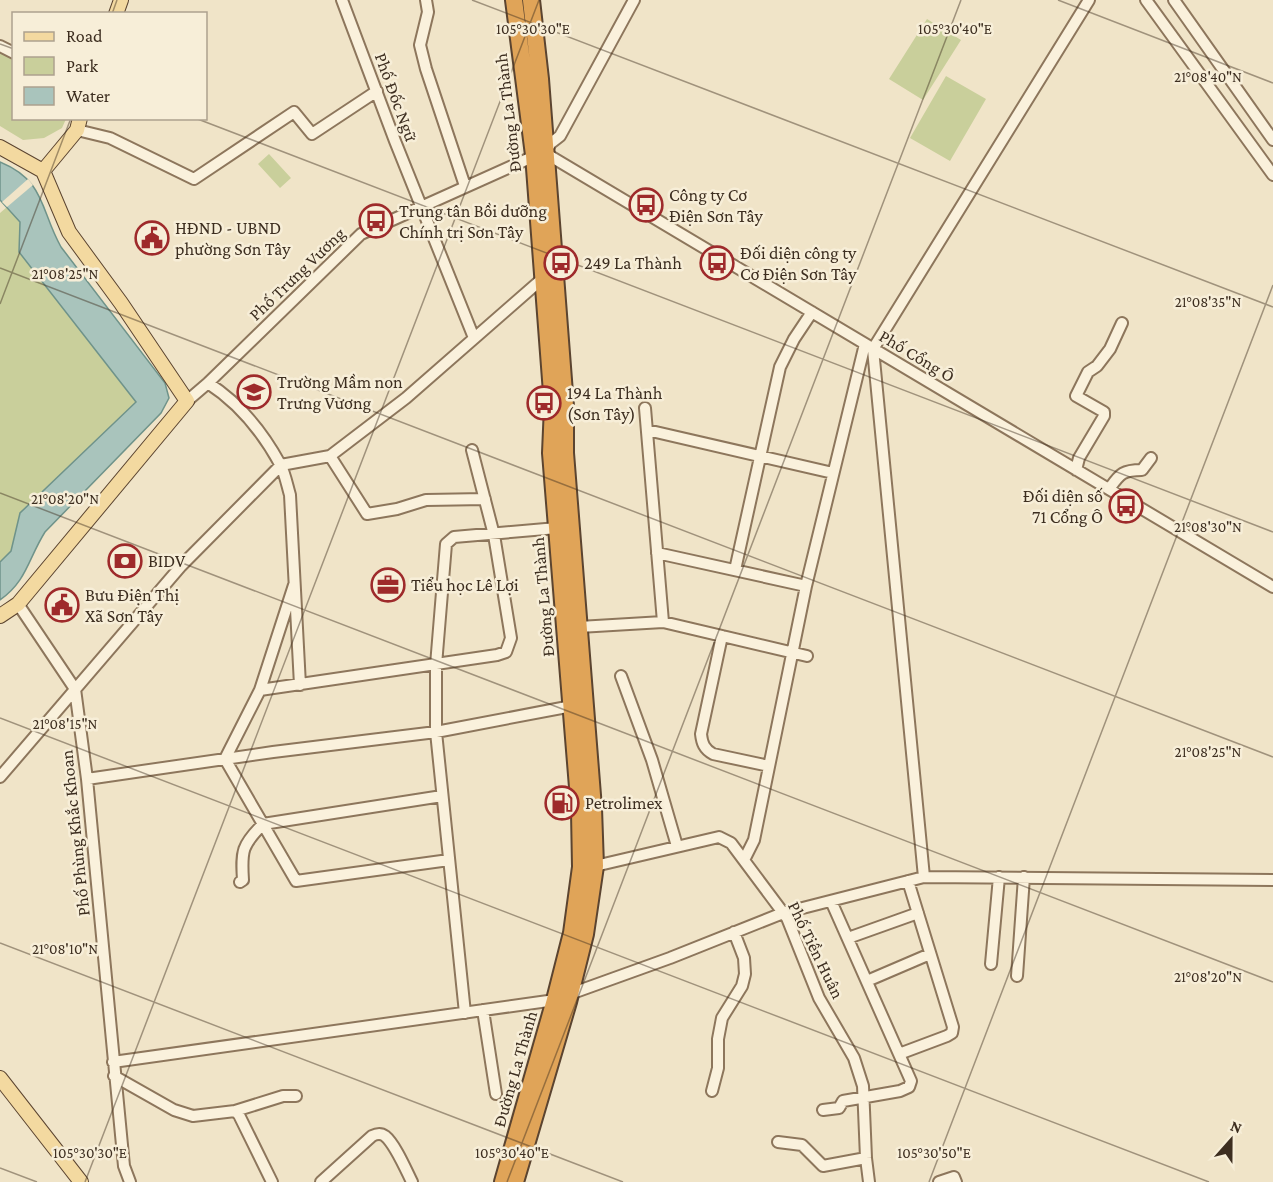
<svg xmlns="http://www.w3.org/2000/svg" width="1273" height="1182" font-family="'Crimson Pro',serif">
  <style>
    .green { fill: #c9cf9b }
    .water { fill: #a9c4bc; stroke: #6f938a; stroke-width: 1.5 }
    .pier { fill: #f0e4c8 }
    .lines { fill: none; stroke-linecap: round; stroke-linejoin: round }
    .minor-casing { stroke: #8d765c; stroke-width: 14 }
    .major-casing { stroke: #5b4430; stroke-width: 16 }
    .highway-casing { stroke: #5b4430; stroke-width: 20 }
    .minor { stroke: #faf1dc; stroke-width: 10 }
    .major { stroke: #f3d9a0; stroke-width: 14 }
    .highway { stroke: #e0a458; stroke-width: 16 }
    .ticks { fill: none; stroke: #3d2e20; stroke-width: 1.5; stroke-opacity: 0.45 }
    .labels { text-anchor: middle; stroke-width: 5; stroke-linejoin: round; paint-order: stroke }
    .street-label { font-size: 18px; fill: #3d2e20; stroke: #f7eed8 }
    .poi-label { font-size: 18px; fill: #3d2e20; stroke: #f7eed8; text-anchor: start }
    .ticks-label { font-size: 15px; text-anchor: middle; fill: #3d2e20; stroke: #f7eed8; stroke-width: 5; stroke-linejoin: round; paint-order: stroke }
  </style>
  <rect width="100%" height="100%" fill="#f0e4c8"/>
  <path class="green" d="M927,19L961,40L923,100L889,79Z
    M0,48L13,56L14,118L66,119L62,128L44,138L23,140L0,126Z
    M946,76L986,99L950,161L910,138Z
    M269,154L291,178L280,188L258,164Z
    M7,207L20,222L19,252L136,402L20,513L11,552L0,562V213Z"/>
  <path class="water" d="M0,162C46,181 40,210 61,247L165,383L169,398L161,413L45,532C28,559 27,581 0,600V562L11,551L20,513L136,402L19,252L20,222L0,200Z"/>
  <path class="pier" d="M28,179L33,185L7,207L2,202Z"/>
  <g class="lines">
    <g class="minor-casing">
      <path id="minor" d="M342,0L395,141L474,338
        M426,0L428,12L420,45L426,69L465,186
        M1146,0L1273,175
        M1174,0L1273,140
        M0,46L14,53
        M77,130L110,138L194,179L294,112L312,134L377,91
        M545,152L551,143L560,136L634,0
        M545,153L1273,587
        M208,383C239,403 262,431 280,464C285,473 287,485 290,495L300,685
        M187,401L208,383L361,234L539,154
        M645,408L663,622
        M647,430L833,473
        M330,456L367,514L397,509L426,500L485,499
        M281,465L330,456L406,398L542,279
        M1076,470L1079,458L1104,416V412L1076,396L1088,372L1097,366L1110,349L1122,323
        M1109,489C1120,474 1122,470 1142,470L1151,458
        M657,553L806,586
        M735,570L780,367L794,339L812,312
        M294,585L260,690L225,759L296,881L449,860
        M18,604L75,689L87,779L124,1166L130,1182
        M579,627L663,622L807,656
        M722,636L701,734C702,743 704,749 713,754L769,766
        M621,676L652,760L677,846
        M260,690L497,655L506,652L511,638L494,535L472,450
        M0,777L181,566L281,465
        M87,779L273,752L436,732L572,706
        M744,860L754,840L806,586L865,344
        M595,866L719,837L731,843L787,918L819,998L854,1058L863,1086L866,1158L869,1182
        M924,877L873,349L1089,0
        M240,882L243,880C241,851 242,845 263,824L442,796
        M848,938L918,913
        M991,964L999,877
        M1017,976L1024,877
        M867,981L930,954
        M570,994L670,958L783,913L924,877L1273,880
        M483,1010L496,1094
        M465,1013L436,732V665L446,544L454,537L557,528
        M899,1054L947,1036L952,1033L953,1027L908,881
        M113,1062L555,1000
        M114,1076L174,1110L193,1116L235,1111L239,1115L272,1182
        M712,1091L718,1068V1039L722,1018L742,986L745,974L744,958L734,932
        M823,1110L839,1108L843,1101L900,1091L909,1087L911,1081L831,901
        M235,1111L283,1096H296
        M778,1142L802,1145L823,1166L866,1158
        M321,1182L372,1136C376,1134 381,1133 385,1136C395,1144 406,1170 412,1182
        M939,1182L954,1177L956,1182"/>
    </g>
    <g class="major-casing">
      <path id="major" d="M116,14L121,0
        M0,147L43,171L69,232L121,303L187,401L18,604L0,616
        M43,171L77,130L80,118
        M0,1078L81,1182"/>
    </g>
    <g class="highway-casing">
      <path id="highway" d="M503,1182L555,1000L572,933L581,867L580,812L551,453L553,406L534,155L514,0
        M515,1182L568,1002L585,934L595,866L593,808L565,453V406L540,79L531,0"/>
    </g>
    <use href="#minor" class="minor"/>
    <use href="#major" class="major"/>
    <use href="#highway" class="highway"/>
  </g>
  <path class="ticks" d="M472,0L1273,307M1058,0L1273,83M112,14L117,0M0,44L14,49M195,118L1273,532M0,268L1273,757M0,304L71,118M0,493L1273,982M0,718L1209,1182M0,943L623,1182M0,1168L37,1182M85,1182L539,0M507,1182L961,0M929,1182L1273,285"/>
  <defs>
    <g id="bus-ring" transform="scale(1.725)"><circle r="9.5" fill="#f7eed8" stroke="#9e2a2b" stroke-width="1.5"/><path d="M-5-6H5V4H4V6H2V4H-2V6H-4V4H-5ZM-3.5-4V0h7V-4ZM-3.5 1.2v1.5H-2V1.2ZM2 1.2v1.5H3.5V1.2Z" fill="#9e2a2b"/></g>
    <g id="civic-ring" transform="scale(1.725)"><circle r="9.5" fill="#f7eed8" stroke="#9e2a2b" stroke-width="1.5"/><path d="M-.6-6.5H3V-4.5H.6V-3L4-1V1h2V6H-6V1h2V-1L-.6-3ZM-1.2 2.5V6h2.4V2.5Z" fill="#9e2a2b"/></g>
    <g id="school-ring" transform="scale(1.725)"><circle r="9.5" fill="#f7eed8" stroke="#9e2a2b" stroke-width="1.5"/><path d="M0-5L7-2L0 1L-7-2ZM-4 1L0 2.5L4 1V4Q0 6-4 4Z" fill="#9e2a2b"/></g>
    <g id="bank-ring" transform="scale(1.725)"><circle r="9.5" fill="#f7eed8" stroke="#9e2a2b" stroke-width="1.5"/><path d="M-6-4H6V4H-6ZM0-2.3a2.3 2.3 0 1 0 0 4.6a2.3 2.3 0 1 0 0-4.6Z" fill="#9e2a2b"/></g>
    <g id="office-ring" transform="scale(1.725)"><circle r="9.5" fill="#f7eed8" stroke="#9e2a2b" stroke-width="1.5"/><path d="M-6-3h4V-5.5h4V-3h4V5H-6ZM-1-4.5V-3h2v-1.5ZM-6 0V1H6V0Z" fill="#9e2a2b"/></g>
    <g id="fuel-ring" transform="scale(1.725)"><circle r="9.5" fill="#f7eed8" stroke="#9e2a2b" stroke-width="1.5"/><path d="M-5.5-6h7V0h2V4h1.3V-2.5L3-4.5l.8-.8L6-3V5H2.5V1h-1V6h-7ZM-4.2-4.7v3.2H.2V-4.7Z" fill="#9e2a2b"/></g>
  </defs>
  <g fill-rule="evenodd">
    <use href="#bus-ring" x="646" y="205"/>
    <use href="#bus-ring" x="376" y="221"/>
    <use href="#civic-ring" x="152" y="238"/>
    <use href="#bus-ring" x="561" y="263"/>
    <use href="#bus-ring" x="717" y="263"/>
    <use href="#school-ring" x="254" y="392"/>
    <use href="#bus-ring" x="544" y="403"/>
    <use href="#bus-ring" x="1126" y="506"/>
    <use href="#bank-ring" x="125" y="561"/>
    <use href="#office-ring" x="388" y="585"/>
    <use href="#civic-ring" x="62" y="605"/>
    <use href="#fuel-ring" x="562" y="803"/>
  </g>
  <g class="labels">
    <g class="street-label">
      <text transform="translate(396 97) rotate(70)" y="6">Phố Đốc Ngữ</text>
      <text transform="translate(508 113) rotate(-97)" y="6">Đường La Thành</text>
      <text transform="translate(297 274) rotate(-44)" y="6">Phố Trưng Vương</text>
      <text transform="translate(917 356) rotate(31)" y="6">Phố Cổng Ô</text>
      <text transform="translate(543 597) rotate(-95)" y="6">Đường La Thành</text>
      <text transform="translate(75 833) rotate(-96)" y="6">Phố Phùng Khắc Khoan</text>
      <text transform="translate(816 950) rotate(64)" y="6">Phố Tiền Huân</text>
      <text transform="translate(515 1069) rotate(-74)" y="6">Đường La Thành</text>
    </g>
    <g class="poi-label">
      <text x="669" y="201">Công ty Cơ<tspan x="669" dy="21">Điện Sơn Tây</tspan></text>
      <text x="399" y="217">Trung tân Bồi dưỡng<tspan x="399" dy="21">Chính trị Sơn Tây</tspan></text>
      <text x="175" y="234">HĐND - UBND<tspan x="175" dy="21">phường Sơn Tây</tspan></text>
      <text x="740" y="259">Đối diện công ty<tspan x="740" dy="21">Cơ Điện Sơn Tây</tspan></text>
      <text x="584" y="269">249 La Thành</text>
      <text x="277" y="388">Trường Mầm non<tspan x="277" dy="21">Trưng Vương</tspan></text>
      <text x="567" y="399">194 La Thành<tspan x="567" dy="21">(Sơn Tây)</tspan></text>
      <text x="1103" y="502" text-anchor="end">Đối diện số<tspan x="1103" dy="21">71 Cổng Ô</tspan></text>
      <text x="148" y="567">BIDV</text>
      <text x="411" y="591">Tiểu học Lê Lợi</text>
      <text x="85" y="601">Bưu Điện Thị<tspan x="85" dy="21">Xã Sơn Tây</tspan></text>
      <text x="585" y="809">Petrolimex</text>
    </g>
  </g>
  <g class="ticks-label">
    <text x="533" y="34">105°30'30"E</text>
    <text x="955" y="34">105°30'40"E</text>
    <text x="1208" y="82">21°08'40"N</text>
    <text x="65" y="279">21°08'25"N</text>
    <text x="1208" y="307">21°08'35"N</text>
    <text x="65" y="504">21°08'20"N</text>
    <text x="1208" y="532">21°08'30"N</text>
    <text x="65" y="729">21°08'15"N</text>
    <text x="1208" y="757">21°08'25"N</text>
    <text x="65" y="954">21°08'10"N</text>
    <text x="1208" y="982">21°08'20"N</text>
    <text x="90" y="1158">105°30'30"E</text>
    <text x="512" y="1158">105°30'40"E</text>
    <text x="934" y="1158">105°30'50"E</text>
  </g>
  <rect x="12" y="12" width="195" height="108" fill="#f7eed8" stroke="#ada18e" stroke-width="1.5"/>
  <rect x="24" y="32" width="30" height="9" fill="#f3d9a0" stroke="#ada18e" stroke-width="1.5"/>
  <text x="66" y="42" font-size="18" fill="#3d2e20">Road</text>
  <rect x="24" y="57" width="30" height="18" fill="#c9cf9b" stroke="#ada18e" stroke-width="1.5"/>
  <text x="66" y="72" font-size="18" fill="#3d2e20">Park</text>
  <rect x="24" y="87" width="30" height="18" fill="#a9c4bc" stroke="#ada18e" stroke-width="1.5"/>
  <text x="66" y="102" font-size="18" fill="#3d2e20">Water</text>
  <g transform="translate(1231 1140) rotate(21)" stroke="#f7eed8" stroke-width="4.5" paint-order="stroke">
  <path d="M0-4.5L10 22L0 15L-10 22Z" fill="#3d2e20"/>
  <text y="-9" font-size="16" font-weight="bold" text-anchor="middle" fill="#3d2e20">N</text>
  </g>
</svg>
